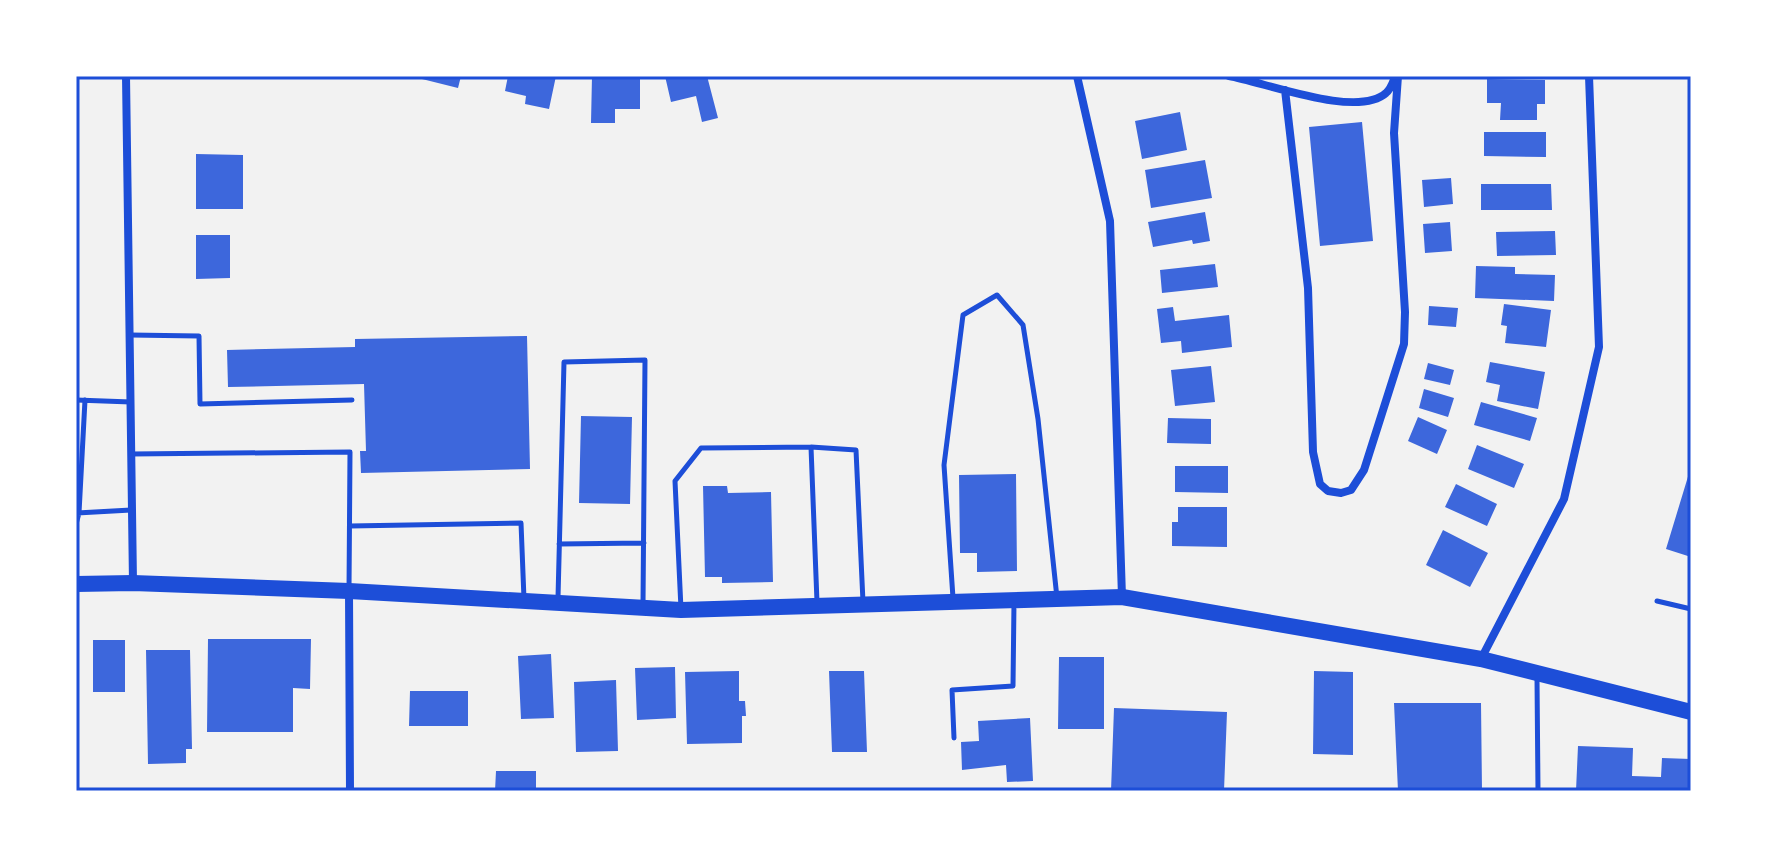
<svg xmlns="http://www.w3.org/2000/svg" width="1767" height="867" font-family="'Nunito Sans',sans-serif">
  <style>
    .building { fill: #3d67dc }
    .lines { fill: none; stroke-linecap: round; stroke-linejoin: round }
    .service { stroke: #1d4ed8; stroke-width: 5 }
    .minor { stroke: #1d4ed8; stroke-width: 8 }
    .secondary { stroke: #1d4ed8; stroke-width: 16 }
    .neatline { fill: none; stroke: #1d4ed8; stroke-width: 3 }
  </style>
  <rect width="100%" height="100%" fill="#f2f2f2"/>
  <path class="building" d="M410,76H461L458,88Z
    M508,76H556L549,109L525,104L526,96L505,91Z
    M592,76L640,77V109H615V123H591Z
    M665,76H707L718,118L702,122L696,96L671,102Z
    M1487,79L1545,80V104H1537V120H1500L1501,103H1487Z
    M1180,112L1187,150L1142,159L1135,121Z
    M1362,122L1373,241L1320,246L1309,127Z
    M1484,132H1546V157L1484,156Z
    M196,154L243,155V209H196Z
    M1205,160L1212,198L1151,208L1145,170Z
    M1451,178L1453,204L1424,207L1422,180Z
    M1481,184H1551L1552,210H1481Z
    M1205,212L1210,241L1193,244L1192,240L1153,247L1148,222Z
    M1450,222L1452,251L1425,253L1423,224Z
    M1555,231L1556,255L1497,256L1496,232Z
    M196,235H230V278L196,279Z
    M1215,264L1218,287L1162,293L1160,270Z
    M1476,266L1515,267V274L1555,275L1554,301L1475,298Z
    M1504,304L1551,310L1546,347L1505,343L1507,326L1501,325Z
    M1429,306L1458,308L1456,327L1428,325Z
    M1173,307L1175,321L1229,315L1232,347L1182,353L1181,341L1161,343L1157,309Z
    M527,336L530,469L361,473L360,451H366L364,384L228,387L227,350L355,347V339Z
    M1490,362L1545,372L1538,409L1497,401L1500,385L1486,382Z
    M1428,363L1454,370L1450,385L1424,379Z
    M1211,366L1215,402L1175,406L1171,370Z
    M1424,389L1454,398L1448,417L1419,408Z
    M1481,402L1537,418L1530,441L1474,425Z
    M581,416L632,417L630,504L579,503Z
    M1418,417L1447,430L1437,454L1408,441Z
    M1168,418L1211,419V444L1167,443Z
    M1477,445L1524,464L1514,488L1468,469Z
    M1175,466H1228V493L1175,492Z
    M1690,470H1691V557L1666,549Z
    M1016,474L1017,571L977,572V553H960L959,475Z
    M1456,484L1497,504L1487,526L1445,507Z
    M703,486H727L728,493L771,492L773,582L722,583V577H705Z
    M1178,507H1227V547L1172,546V522H1178Z
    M1443,530L1488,553L1470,587L1426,565Z
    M208,639H311L310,689L293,688V732H207Z
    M93,640H125V692H93Z
    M146,650H190L192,749H186V763L148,764Z
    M551,654L554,718L521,719L518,656Z
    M1059,657H1104V729H1058Z
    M675,667L676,718L637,720L635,668Z
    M739,671V701H745L746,716H742V743L687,744L685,672Z
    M829,671H864L867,752H832Z
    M1314,671L1353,672V755L1313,754Z
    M616,680L618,751L576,752L574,682Z
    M410,691H468V726H409Z
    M1394,703H1481L1482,791H1398Z
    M1114,708L1227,712L1224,791H1111Z
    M1030,718L1033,781L1007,782L1006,765L962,770L961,742L979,741L978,721Z
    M1578,746L1633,748L1632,776L1661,777L1662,758L1691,759V791H1576Z
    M496,771H536V791H495Z"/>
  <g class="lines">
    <path class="service" d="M130,335L199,336L200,404L352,400
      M76,400L131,402
      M811,447L817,602
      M131,454L350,452L349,590
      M77,513L131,510
      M76,524L79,513L85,400
      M350,526L521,523L524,599
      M559,544L644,543
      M558,598L564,362L645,360L643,605
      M953,598L944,465L963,315L997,295L1023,325L1038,419L1057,598
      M1657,601L1691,609
      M681,609L675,481L701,448L811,447L856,450L863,602
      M1537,678L1538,791
      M954,738L952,690L1013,686L1014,602"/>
    <path class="minor" d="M126,76L133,583
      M1077,76L1110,221L1122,597
      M1229,76C1264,82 1357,119 1386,93C1391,89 1393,82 1395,77
      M1285,90L1308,288L1313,452L1320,484L1328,491L1341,493L1351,490L1364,470L1404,344L1405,312L1394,133L1398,76
      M349,592L350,791
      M1481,659L1564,499L1599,347L1589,76"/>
    <path class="secondary" d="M76,584L133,583L349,591L681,610L1122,597L1481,659L1691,712"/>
  </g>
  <rect width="1767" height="867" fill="none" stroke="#ffffff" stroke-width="156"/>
  <rect x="78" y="78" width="1611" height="711" class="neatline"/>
</svg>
